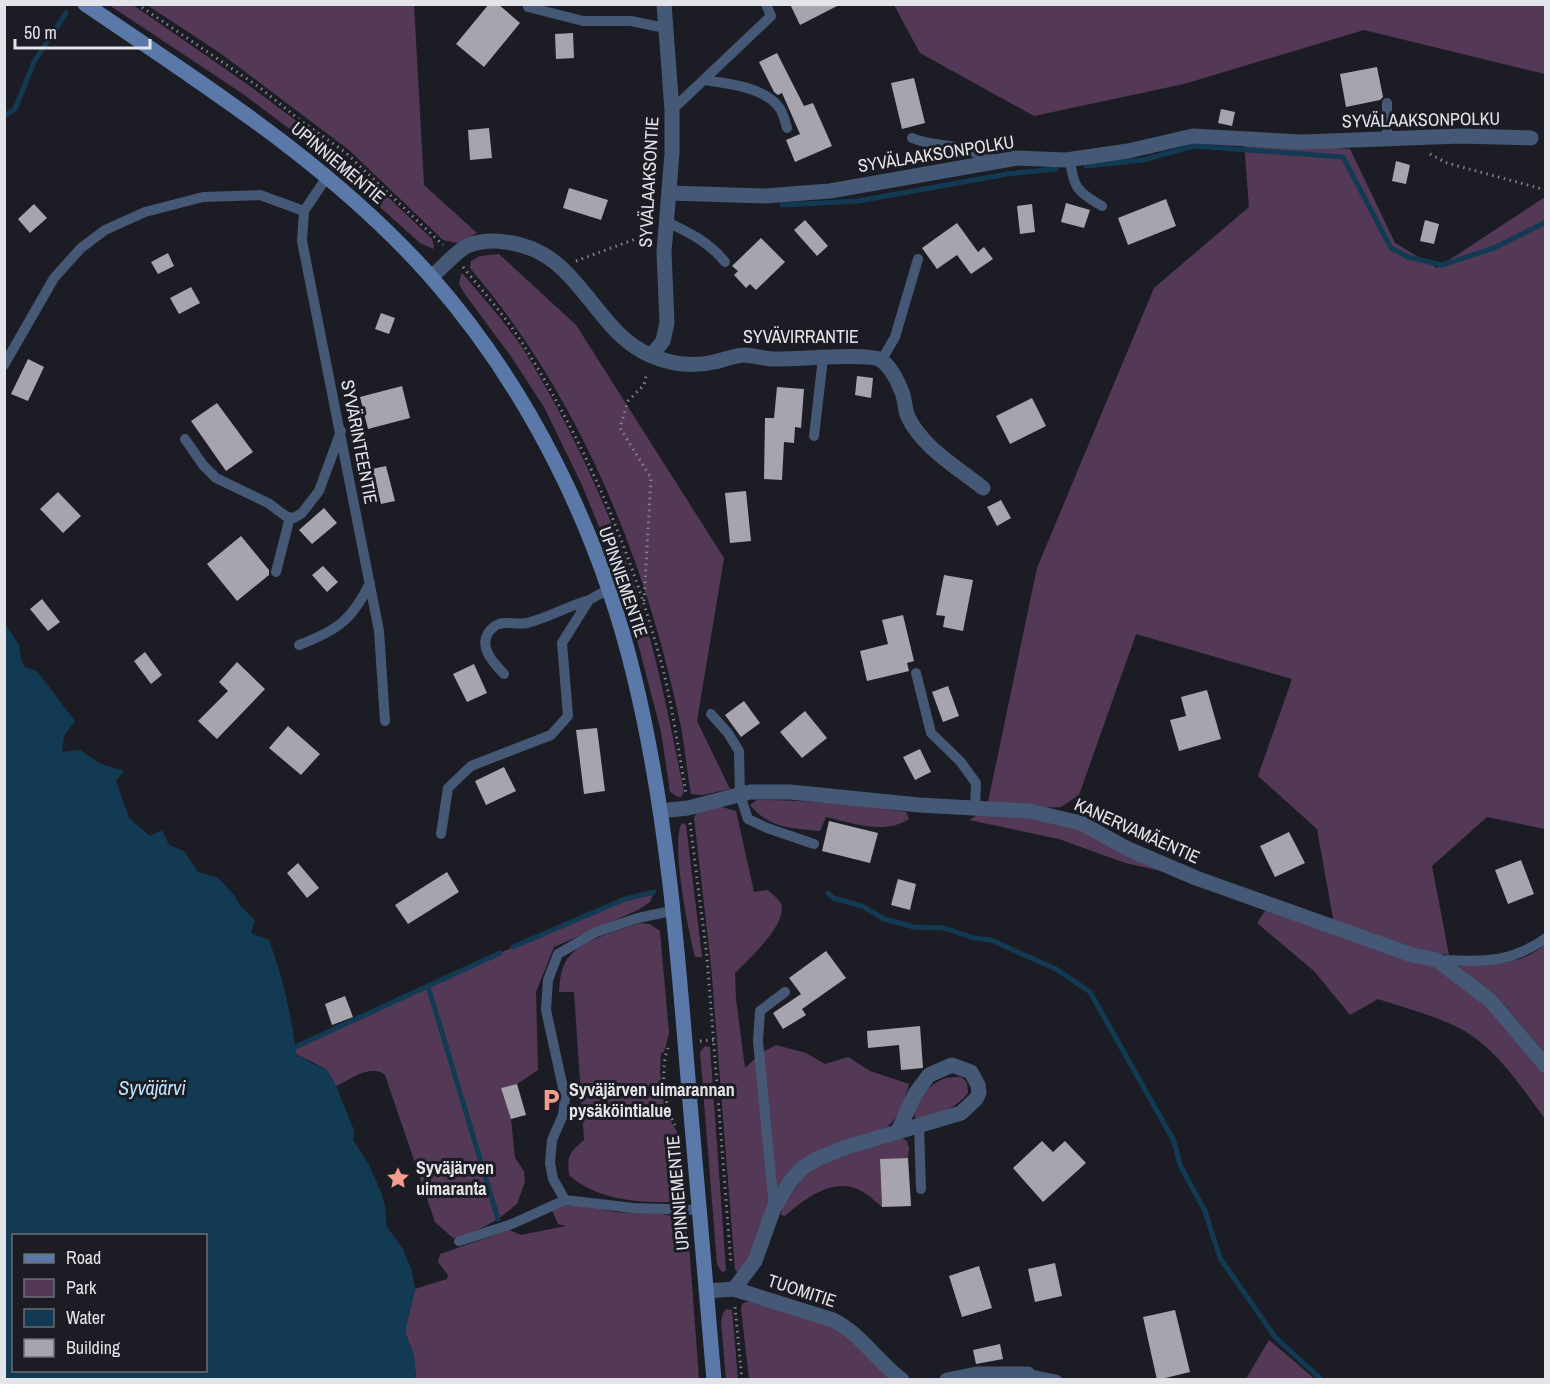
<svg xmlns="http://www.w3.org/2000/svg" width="1550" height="1384" font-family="'Archivo Narrow',sans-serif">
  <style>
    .green { fill: #543956 }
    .water { fill: #123b53; fill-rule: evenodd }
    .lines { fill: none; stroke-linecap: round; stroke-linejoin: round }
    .stream { stroke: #123b53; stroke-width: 5 }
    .building { fill: #a7a4ad }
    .path { stroke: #84858b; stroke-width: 3; stroke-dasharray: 1.5 4.5; stroke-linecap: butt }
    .service { stroke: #455876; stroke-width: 10 }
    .minor { stroke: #455876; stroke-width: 15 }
    .secondary { stroke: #5a79a9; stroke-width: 15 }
    .labels { text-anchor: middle; stroke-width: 6; stroke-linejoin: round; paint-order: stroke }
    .street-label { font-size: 18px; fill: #e3e4e9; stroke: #1c1d24 }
    .poi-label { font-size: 18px; font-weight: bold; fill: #e3e4e9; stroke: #1c1d24; text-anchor: start }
    .water-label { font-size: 20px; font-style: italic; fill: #bde4fe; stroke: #1c1d24 }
  </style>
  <rect width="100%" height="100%" fill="#1c1d24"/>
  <path class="green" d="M109,5H133L247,84L318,137L389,198L432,239L434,247L433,249L420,243L311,145L243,94Z
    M147,5H414L424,185L477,233L457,243L443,240L349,150L220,53Z
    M894,5H1545V74L1364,30L1184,84L1034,116L920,53Z
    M1244,141L1350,149L1395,243L1437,268L1545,197V829L1487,817L1432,866L1449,955L1410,949L1334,924L1317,829L1258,776L1292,679L1136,634L1079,795L1061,807L1033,808L988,802L1037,568L1154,288L1249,207Z
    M499,254L576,325L724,558L697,721L730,789L703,795L691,794C687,772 685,749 681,727C647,562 580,397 470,268L471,261L480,256Z
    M461,274H463C484,299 506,323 523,349C575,432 621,534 647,627C662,682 673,737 684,792L681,797H678L670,792L661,732L633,624L612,559L582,485L544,407L510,355L464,293L459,284Z
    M757,800C807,800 856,805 906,812L909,819C885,835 852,823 826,817L820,831C791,828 769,828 750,805Z
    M718,806L736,811L754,892L768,890C772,894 779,899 781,904C788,924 748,960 735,973L736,999L745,1068L761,1053L776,1045L806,1053L825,1064L848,1057L870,1071L909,1084C904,1101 900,1118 885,1128L802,1160L749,1262L738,1272L735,1270L711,965L694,818L697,812Z
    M984,811L1070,822L1184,876L1125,863L1059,839L969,820Z
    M682,823L686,825L702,957H695C689,934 670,841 682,823Z
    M654,892L650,902L638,910L554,947L536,992L538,1070L517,1084L501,1088L511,1119L515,1158L524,1171L525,1182L517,1204L498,1219L482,1228L453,1238L435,1222L385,1075C371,1063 350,1080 336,1086L326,1069L296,1054L295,1047L513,947L625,899Z
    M1267,908L1431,964L1487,1002L1545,1073V1119C1518,1083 1492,1040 1448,1023C1426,1013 1402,1007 1378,999L1350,1015L1314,971L1257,923Z
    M640,923L650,924L660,931L669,1033L664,1052L661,1053L660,1072L665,1115H667L677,1132L681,1183L679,1192L670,1202C635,1203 596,1199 569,1175C567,1155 569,1153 584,1140L574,992H559C560,982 560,972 565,963C576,940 618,931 640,923Z
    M1545,944V1053L1496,995L1451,964C1483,965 1521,967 1545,944Z
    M705,1046L710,1047L726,1270L724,1272L721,1271L717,1264L700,1052Z
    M961,1077L967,1082L968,1093C957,1107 933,1120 915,1118C913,1100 931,1083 946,1078C951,1077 957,1077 961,1077Z
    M902,1138L907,1141L909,1148L908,1158L880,1160L882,1207C876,1202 870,1196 863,1192C836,1175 805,1198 785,1216L781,1215L782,1208L804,1176L826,1161Z
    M564,1205C582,1206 598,1209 616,1212C634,1214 661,1209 677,1219C686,1225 687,1234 689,1244L699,1379H416L414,1355L405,1332L415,1289L447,1279L448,1275L438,1262L440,1254L509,1230L521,1235L566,1226L558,1224L552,1210Z
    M746,1302H755L832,1323L899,1379H749L741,1309L742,1304Z
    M726,1309L732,1310L738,1379H726L721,1322L723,1313Z
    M1269,1340L1315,1379H1246Z"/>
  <path class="water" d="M4,622L19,645L21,659L25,667L37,671L75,721L64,736L62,752L80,750L101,764L124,771L116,781L129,818L150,836L162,830L169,845L184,851L198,872L218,878L234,895L241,907L255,920L251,933L269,940C282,976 292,1015 296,1054L311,1063L326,1069L334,1081L354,1130L353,1140L368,1163L381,1192L385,1206L387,1227L403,1249L412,1271L415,1289L405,1332L414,1355L416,1379H5ZM14,1236H206V1370H14Z"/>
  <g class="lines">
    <path class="stream" d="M4,116L15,109L34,62L66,13
      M1086,166L1143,160L1194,146L1343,157L1391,248L1408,257L1442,265L1494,248L1546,222
      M782,205L858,201L1007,174L1056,169
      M828,893L833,898L862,906L884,919L914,927L944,928L974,938L991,940L1056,969L1090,992L1174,1141L1180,1165L1205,1211L1220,1258L1275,1337L1322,1380
      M513,947L625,899L654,892
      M428,986L498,1219
      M295,1047L500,953"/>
  </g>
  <path class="building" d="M489,4H498L520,23L484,67L456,44Z
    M790,4H841L800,25Z
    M573,33L574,58L556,59L555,34Z
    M777,53L804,106L813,103L832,146L795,162L786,140L800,134L782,93L778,95L774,92L759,62Z
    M1377,67L1383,97L1380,100L1346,107L1340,74Z
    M914,78L925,123L902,129L891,83Z
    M1221,109L1235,112L1232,126L1218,123Z
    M489,128L492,158L470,160L468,130Z
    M1396,161L1410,165L1406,184L1392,181Z
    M569,188L608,200L601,220L563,208Z
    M1166,199L1176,226L1128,245L1118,218Z
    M1066,203L1090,210L1084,228L1061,222Z
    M34,204L47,218L30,233L18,219Z
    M1032,204L1035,232L1020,234L1017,206Z
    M805,220L828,246L817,256L794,230Z
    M1425,220L1439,224L1434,244L1420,241Z
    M957,223L978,252L984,247L993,259L971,274L957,255L937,269L922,248Z
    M761,238L785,262L756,290L750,284L746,288L734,275L738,271L732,266Z
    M168,253L174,266L158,274L151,262Z
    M191,287L200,303L179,314L170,298Z
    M381,313L395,318L389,334L375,329Z
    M28,359L44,367L28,401L11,394Z
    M857,376L873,378L871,398L855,395Z
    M402,386L410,418L368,429L360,397Z
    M777,387L804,389L801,428L795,427L794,443L784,442L782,480L764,479L765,418H774Z
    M1032,398L1046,426L1010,444L996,416Z
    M217,403L253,452L226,471L191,421Z
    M386,466L395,501L381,504L372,469Z
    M746,491L751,541L730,543L725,493Z
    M58,492L81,516L63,533L40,509Z
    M1001,500L1011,518L997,526L987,507Z
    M324,508L337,523L312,544L299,530Z
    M241,536L269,570V575L237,601L207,564Z
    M323,566L338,582L327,592L312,575Z
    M944,575L973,580L963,631L943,627L945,616L936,615Z
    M42,599L60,622L48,631L30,609Z
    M903,615L914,661L907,663L909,671L867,681L860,651L888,644L882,620Z
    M145,652L162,675L151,684L134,661Z
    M237,662L265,689L217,739L198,721L228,691L219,682Z
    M474,664L487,693L467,702L453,674Z
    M948,686L959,716L943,722L932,692Z
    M1207,690L1221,739L1179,751L1170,720L1186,716L1181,697Z
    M744,701L760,723L741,737L725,715Z
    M805,711L827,738L802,758L780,732Z
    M288,726L320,754L301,775L269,748Z
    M597,728L605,791L584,794L576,730Z
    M920,749L931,772L915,780L903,757Z
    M504,767L516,791L486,805L475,781Z
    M829,821L878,833L870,863L822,851Z
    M1289,832L1305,863L1275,877L1260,846Z
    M1521,860L1534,894L1508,904L1495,870Z
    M298,863L319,888L307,898L287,873Z
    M447,872L459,892L408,924L395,905Z
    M898,879L916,884L910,910L891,905Z
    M826,951L846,978L802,1009L806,1015L783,1029L773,1013L801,994L789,978Z
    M345,996L353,1017L332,1025L325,1004Z
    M920,1026L923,1068L901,1070L899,1045L868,1048L867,1031Z
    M517,1084L526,1115L511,1119L501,1088Z
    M1042,1141L1053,1152L1065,1141L1086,1163L1043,1202L1013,1168Z
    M908,1158L911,1206L882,1207L880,1159Z
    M1055,1263L1062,1296L1035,1302L1028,1269Z
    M979,1266L992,1308L962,1317L949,1276Z
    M1175,1310L1190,1372L1157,1380L1143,1317Z
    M1000,1344L1003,1359L976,1364L973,1350Z"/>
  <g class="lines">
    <path class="path" d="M137,4L259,87L301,121L345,152L443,245
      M1430,154L1447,163L1546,190
      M576,261L641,237L648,233
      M463,267C484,293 507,318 524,346C585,443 630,548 660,658C672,702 678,748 686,793
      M644,601L651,478L620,428L628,401L644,385L647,372
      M690,823L707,957L731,1264
      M700,1041L714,1040
      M668,1048C660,1067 664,1108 675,1125
      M735,1307L742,1380"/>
    <path class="service" d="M528,7L583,21H631L665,28
      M704,80C726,83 763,87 778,106C783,111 785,121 787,128
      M1387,103V140
      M672,110L771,16L766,4
      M912,138C926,144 940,144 955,147C970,150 984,155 997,161
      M1070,159C1073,187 1077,192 1102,206
      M327,177L304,211L302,241L379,631L385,721
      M667,222C690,233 709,242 725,262
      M881,361L895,337L918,259
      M4,365L54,278L81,248L105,230L145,212L203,197L260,195L304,211
      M814,436L823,358
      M185,439L203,465L216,478L268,503L287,517L294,518L302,513L319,491L341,431
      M276,572L290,517
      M299,645C338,630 352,620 370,583
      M916,673L931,733L960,761L976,783L975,808
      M504,674C494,663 479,649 488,633C490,630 495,625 499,624C507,621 518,625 527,623C548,618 568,606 589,600
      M711,714L728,733L739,751L740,795L748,819L767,828L814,844
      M441,834L448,788L471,766L551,735L568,716L562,643L589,600L607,590
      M1437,960C1481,961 1508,965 1546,938
      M919,1125L921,1189
      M565,1200L553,1179L550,1163L552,1140L563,1115L565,1097L546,1010L548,980L558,954L596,932L638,918L671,911
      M774,1208L758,1041L760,1011L785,992
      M459,1241L512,1224L565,1200L633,1208L699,1210
      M1028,1374L1057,1380"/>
    <path class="minor" d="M670,193L765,196L830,191L1017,158L1066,160L1128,151L1193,136L1302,142L1461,136L1531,138
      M431,277C442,268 453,255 465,247C476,241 493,240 505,242C581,250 591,331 652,356C671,364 693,367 714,362C724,360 735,355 745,355C754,356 763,358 772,359C794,360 867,352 881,360C891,367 899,384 903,395C905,402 905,410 908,417C923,448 957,467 983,488
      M651,356L663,341L667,323L664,252L672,153V110L664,4
      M660,811L688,808L750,792H790L919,805L1029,811L1081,823L1128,849L1196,878L1412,955L1437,960L1491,1001L1546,1066
      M734,1289L755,1261L774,1208L790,1182L802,1168L819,1158L847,1147L961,1113L976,1099L979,1093L978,1085L971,1072L952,1065L929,1075L915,1094L898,1131
      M706,1291L734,1289L833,1320C861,1334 877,1361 902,1380
      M947,1380L977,1374H1028"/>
    <path class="secondary" d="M85,4C207,87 333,166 432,278C530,390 599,531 634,676C667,811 678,953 689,1091C697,1187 705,1283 714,1380"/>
  </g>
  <defs>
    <g id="parking-bare" transform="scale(1.8)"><path d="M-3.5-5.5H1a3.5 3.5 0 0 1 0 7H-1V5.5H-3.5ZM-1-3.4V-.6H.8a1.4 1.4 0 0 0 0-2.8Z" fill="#f59c90" stroke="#1c1d24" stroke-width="2.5" paint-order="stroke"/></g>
    <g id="sight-bare" transform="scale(1.8)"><path d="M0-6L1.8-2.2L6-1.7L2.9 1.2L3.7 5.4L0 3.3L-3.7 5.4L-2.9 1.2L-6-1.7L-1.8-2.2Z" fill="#f59c90" stroke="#1c1d24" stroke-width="2.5" paint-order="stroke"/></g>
  </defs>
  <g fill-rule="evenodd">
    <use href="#parking-bare" x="551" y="1100"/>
    <use href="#sight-bare" x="398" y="1178"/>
  </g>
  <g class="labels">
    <g class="street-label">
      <text transform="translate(1421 120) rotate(-1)" y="6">SYVÄLAAKSONPOLKU</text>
      <text transform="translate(936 154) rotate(-9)" y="6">SYVÄLAAKSONPOLKU</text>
      <text transform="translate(338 163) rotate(40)" y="6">UPINNIEMENTIE</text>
      <text transform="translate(649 182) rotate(-87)" y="6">SYVÄLAAKSONTIE</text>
      <text x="801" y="343">SYVÄVIRRANTIE</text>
      <text transform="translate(359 442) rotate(79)" y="6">SYVÄRINTEENTIE</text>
      <text transform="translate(623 582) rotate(71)" y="6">UPINNIEMENTIE</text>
      <text transform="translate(1137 831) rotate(24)" y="6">KANERVAMÄENTIE</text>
      <text transform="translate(678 1193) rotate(-95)" y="6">UPINNIEMENTIE</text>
      <text transform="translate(802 1291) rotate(18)" y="6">TUOMITIE</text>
    </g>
    <g class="poi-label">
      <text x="569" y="1096">Syväjärven uimarannan<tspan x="569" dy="21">pysäköintialue</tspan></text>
      <text x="416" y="1174">Syväjärven<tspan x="416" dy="21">uimaranta</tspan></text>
    </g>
    <g class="water-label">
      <text x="152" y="1095">Syväjärvi</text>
    </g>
  </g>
  <rect width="1550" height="1384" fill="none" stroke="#e3e4e9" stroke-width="12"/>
  <rect x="12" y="1234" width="195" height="138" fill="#1c1d24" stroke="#6c6d73" stroke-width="1.5"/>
  <rect x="24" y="1254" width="30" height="9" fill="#5a79a9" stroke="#6c6d73" stroke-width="1.5"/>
  <text x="66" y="1264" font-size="18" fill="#e3e4e9">Road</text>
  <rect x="24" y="1279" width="30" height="18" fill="#543956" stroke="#6c6d73" stroke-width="1.5"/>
  <text x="66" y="1294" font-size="18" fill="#e3e4e9">Park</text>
  <rect x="24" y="1309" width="30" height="18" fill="#123b53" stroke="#6c6d73" stroke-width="1.5"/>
  <text x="66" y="1324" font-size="18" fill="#e3e4e9">Water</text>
  <rect x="24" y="1339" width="30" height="18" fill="#a7a4ad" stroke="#6c6d73" stroke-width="1.5"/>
  <text x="66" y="1354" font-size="18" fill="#e3e4e9">Building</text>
  <path d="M15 39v9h135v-9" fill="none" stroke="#e3e4e9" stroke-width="3"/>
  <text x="24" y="39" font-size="18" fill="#e3e4e9" stroke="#1c1d24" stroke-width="4.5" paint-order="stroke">50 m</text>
</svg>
